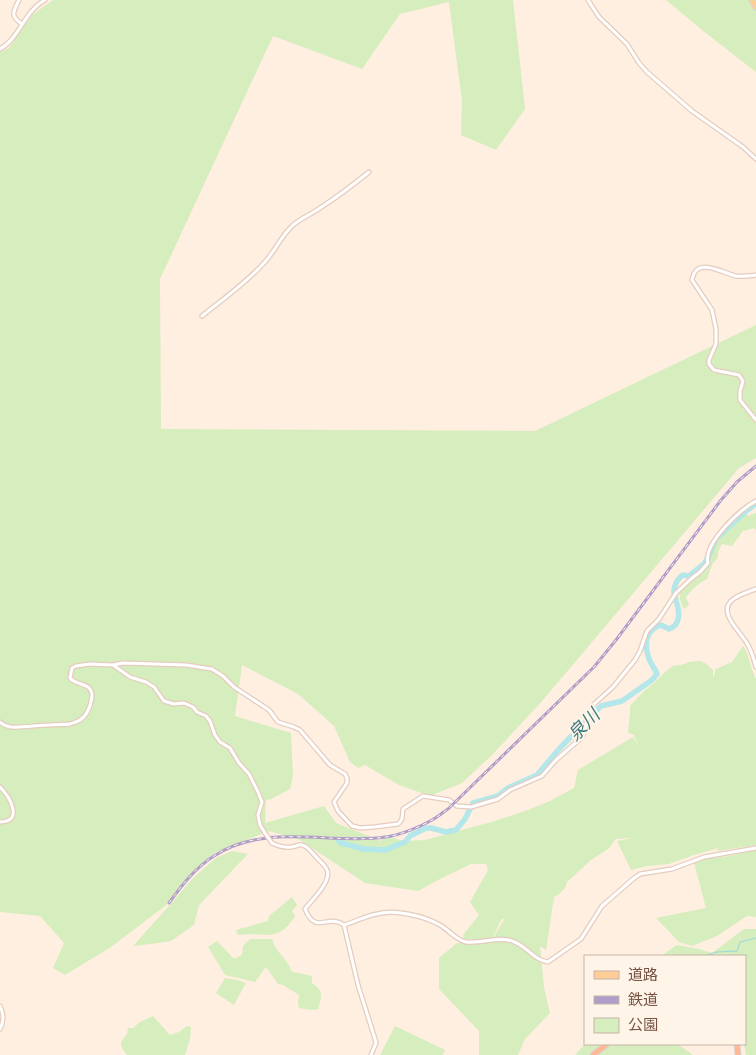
<svg xmlns="http://www.w3.org/2000/svg" width="756" height="1055" font-family="Helvetica,'Noto Sans JP',sans-serif">
  <style>
    .green { fill: #d6edbd }
    .lines { fill: none; stroke-linecap: round; stroke-linejoin: round }
    .stream { stroke: #98d8dc; stroke-width: 1 }
    .river { stroke: #b3e7e9; stroke-width: 5.5 }
    .tertiary-casing { stroke: #e5ccbe; stroke-width: 5.5 }
    .primary-casing { stroke: #dcd2cf; stroke-width: 7 }
    .trunk-casing { stroke: #dcd2cf; stroke-width: 7 }
    .tertiary { stroke: #fff; stroke-width: 3 }
    .primary { stroke: #ffcd96; stroke-width: 4.5 }
    .trunk { stroke: #feb894; stroke-width: 4.5 }
    .rail-casing { stroke: #b09ec8; stroke-width: 3 }
    .rail { stroke: #fff4e8; stroke-width: 1; stroke-dasharray: 4; stroke-linecap: butt }
    .tertiary-bridge-casing { stroke: #e5ccbe; stroke-width: 5.5; stroke-linecap: butt }
    .tertiary-bridge { stroke: #fff; stroke-width: 3 }
    .labels { text-anchor: middle; stroke-width: 4; stroke-linejoin: round; paint-order: stroke }
    .water-label { font-size: 18px; font-style: italic; fill: #387a7e; stroke: #fff4e8 }
  </style>
  <rect width="100%" height="100%" fill="#feefe0"/>
  <path class="green" d="M53,0H513L525,109L496,150L461,135L462,101L449,2L400,14L362,69L273,36L160,279L161,429L535,431L756,325V458L739,468L543,700L493,754L462,783L430,796L399,785L365,765L358,768L350,762L334,726L298,694L242,665L235,716L291,733L293,776L290,789L271,799L266,800L265,823L324,806L336,823L381,841L382,836L385,835L403,841L425,840L495,821L528,810L550,801L574,788L578,770L633,737L639,747L634,736L635,735L628,733C628,724 631,715 630,706L644,691L654,683L665,672L673,666L681,665L689,662L700,661L705,663L713,670V678L716,669L732,662L743,646C750,656 750,668 756,679V845L717,851L718,848L694,855L669,864L647,866L631,870L617,841L633,838L616,839L608,849L591,860L567,882L565,888L558,895L554,897L546,950L540,946L544,988L550,1013L525,1039L518,1055H479V1031L439,989V958L457,943L478,944L492,940L505,918L501,920L493,937L481,940L464,939L463,935L479,915L470,902L488,870L486,864H471L438,880L418,891L365,883L300,840L269,831L216,852L197,867L165,906L111,947L65,975L53,968L64,943L40,916L0,912V52L9,48L32,15Z
    M666,0H756V72L702,30Z
    M746,513L748,516L756,513V530L754,528L743,531L732,546L722,544L718,552V557L712,565L707,579C698,583 692,590 686,597L689,605L684,609C681,602 677,596 681,588L708,565L717,540Z
    M756,850V917L747,916L717,936L692,946L679,942L656,918L706,908L694,863L699,858L724,857Z
    M232,851L248,854L199,905L194,925L171,941L151,944L133,946L176,898L192,879L216,858Z
    M292,897L297,905L292,911L295,916C277,945 264,931 238,935L236,930L268,921L269,916Z
    M744,929H756V1055H746L744,1044L745,956H661L677,945L699,949L712,953Z
    M250,939H272C275,952 288,959 292,972C299,972 305,975 312,976V983C324,991 322,997 318,1009L311,1010L299,1008L298,1003L299,995L283,985L278,984L266,967L255,982L225,975L208,947L217,941L234,959L242,955L243,946Z
    M225,978L237,980L246,983L234,1005L216,993Z
    M153,1016L170,1035L179,1032L187,1026L191,1027L190,1039L185,1055H127L122,1048L121,1042L127,1034L128,1028H133L140,1022Z
    M395,1026L445,1050L443,1055H380Z
    M585,1044H610V1045L612,1044H680L679,1045L693,1055H575Z"/>
  <g class="lines">
    <path class="stream" d="M703,956L717,952L737,951L740,942L756,938"/>
    <path class="river" d="M338,840L341,843L364,849L385,850L405,842L410,836L426,828H431L446,832L456,830L465,819L473,803L498,796L508,788L537,775L559,749L601,706L622,701L652,680L657,674C655,669 651,664 649,659C644,645 645,630 661,625L669,629C681,625 680,611 676,601C676,599 674,594 674,593C673,586 678,578 683,575L689,576L704,564L709,556L716,539L746,511L756,504"/>
    <g class="tertiary-casing">
      <path id="tertiary" d="M19,0C13,12 10,16 22,24
        M588,0L599,17L627,44L639,63L647,72L692,111L743,147L756,159
        M0,49C20,38 24,11 45,0
        M756,275C749,276 743,277 736,276C726,274 702,260 695,272C693,274 693,277 692,280L712,310L716,329V344L709,360V364L714,370L739,375L743,381L740,391V400L756,420
        M202,316C223,299 245,284 263,264C274,253 280,238 291,227C299,219 310,215 320,208C337,197 353,185 369,172
        M756,589C748,592 737,595 731,601C718,614 742,633 748,645C752,652 754,660 756,667
        M113,665L130,677L146,682L154,687L164,701L174,704L184,703L193,707L197,712L206,716L210,721L215,735L220,742L230,748L239,763L249,774L258,792L262,802L258,815L260,825L265,833
        M0,722C3,725 6,726 11,727C23,728 37,725 50,725C56,724 63,725 70,724C73,723 77,722 80,720C88,715 91,704 92,696C92,682 76,686 70,678L72,668L76,666L90,664L113,665L123,663L186,665L212,669L223,676L234,687L269,710L278,722L294,727L300,730L330,765L345,774L347,778V783L334,802L338,811L352,826L360,828L374,827L398,824C404,819 402,815 403,809L423,796L449,800L457,806L471,807L498,799L510,790L542,776L556,760L580,739L583,735L592,706L613,687L635,660L640,651L647,631L659,619L676,593L691,579L700,572L708,563C703,544 740,509 756,501
        M0,787C10,797 24,822 0,822
        M272,843C278,846 284,848 291,847C295,847 299,844 302,845C308,846 313,854 317,858C320,861 325,865 327,870C332,881 312,900 305,909C316,936 327,913 344,925C355,922 365,916 377,914C395,909 424,916 440,925C449,930 456,940 466,942C481,944 498,936 512,941C526,945 533,960 548,962L581,939L602,906L633,879L640,874L672,869L704,857L756,848
        M344,925L358,985L375,1039L376,1043L371,1055
        M0,1006C4,1015 4,1021 0,1029"/>
    </g>
    <g class="primary-casing">
      <path id="primary" d="M752,0L756,7"/>
    </g>
    <g class="trunk-casing">
      <path id="trunk" d="M737,1044L738,1055
        M593,1055L607,1044"/>
    </g>
    <use href="#tertiary" class="tertiary"/>
    <use href="#primary" class="primary"/>
    <use href="#trunk" class="trunk"/>
    <g class="rail-casing">
      <path id="rail" d="M169,903C182,885 195,868 214,856C266,822 329,845 386,837C400,835 420,827 432,820C438,817 443,812 448,809L594,667L616,640L721,500L737,482L756,466"/>
    </g>
    <use href="#rail" class="rail"/>
    <g class="tertiary-bridge-casing">
      <path id="tertiary-bridge" d="M265,833L272,843"/>
    </g>
    <use href="#tertiary-bridge" class="tertiary-bridge"/>
  </g>
  <g class="labels">
    <g class="water-label">
      <text transform="translate(584 725) rotate(-46)" y="6">泉川</text>
    </g>
  </g>
  <rect x="584" y="955" width="162" height="90" fill="#fff4e8" stroke="#c9b3a7"/>
  <rect x="594" y="971" width="25" height="8" fill="#ffcd96" stroke="#c9b3a7"/>
  <text x="628" y="980" font-size="15" fill="#775245">道路</text>
  <rect x="594" y="996" width="25" height="8" fill="#b09ec8" stroke="#c9b3a7"/>
  <text x="628" y="1005" font-size="15" fill="#775245">鉄道</text>
  <rect x="594" y="1018" width="25" height="15" fill="#d6edbd" stroke="#c9b3a7"/>
  <text x="628" y="1030" font-size="15" fill="#775245">公園</text>
</svg>
